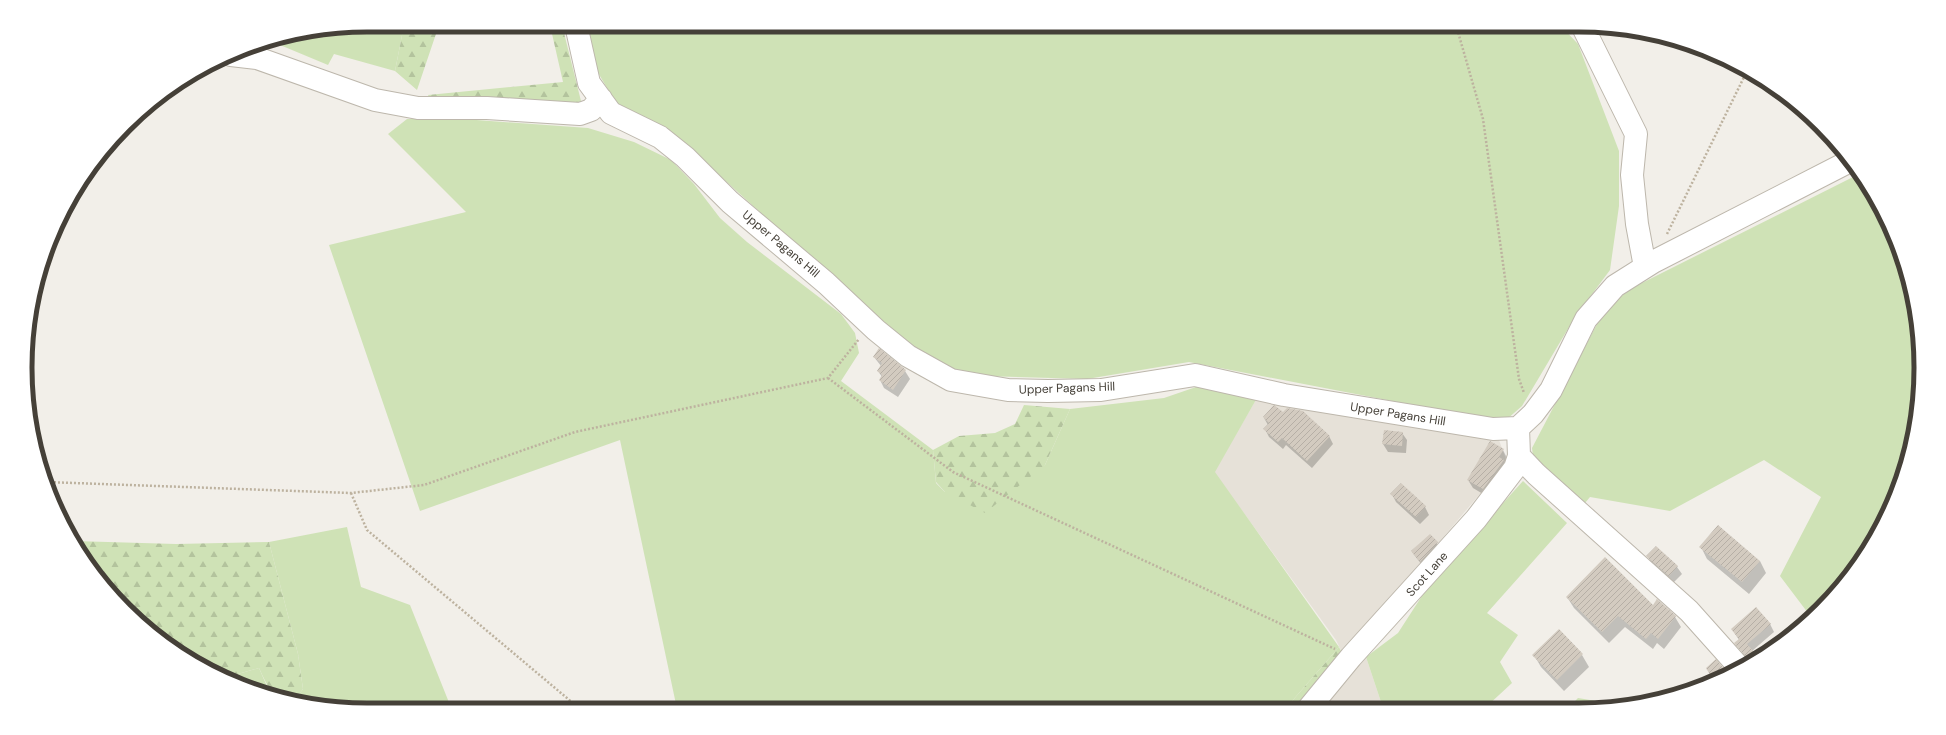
<svg xmlns="http://www.w3.org/2000/svg" width="1946" height="735" font-family="'DM Sans',sans-serif">
  <style>
    .residential { fill: #e6e1d8 }
    .green { fill: #cfe2b6 }
    .forest { fill: url(#forest-firs) }
    .shadow { fill: #0003 }
    .building { fill: url(#building-hatch) }
    .lines { fill: none; stroke-linecap: round; stroke-linejoin: round }
    .minor-casing { stroke: #bdb7ac; stroke-width: 24 }
    .path { stroke: #bdb29f; stroke-width: 2.5; stroke-dasharray: 2 2; stroke-linecap: butt }
    .minor { stroke: #fff; stroke-width: 22 }
    .labels { text-anchor: middle; stroke-width: 4; stroke-linejoin: round; paint-order: stroke }
    .street-label { font-size: 12px; fill: #454038; stroke: #fff }
    .rim { fill: none; stroke: #454038; stroke-width: 5 }
  </style>
  <defs>
    <pattern id="forest-firs" width="22" height="20" patternUnits="userSpaceOnUse"><rect width="22" height="20" fill="#cfe2b6"/><path d="M5 1l3.5 6h-7zM16 11l3.5 6h-7z" fill="#b3c39d"/></pattern>
    <pattern id="building-hatch" width="6" height="6" patternUnits="userSpaceOnUse"><rect width="6" height="6" fill="#d3cbc0"/><path d="M-1 1l2-2M0 6l6-6M5 7l2-2" fill="none" stroke="#b6afa6"/></pattern>
  </defs>
  <rect width="100%" height="100%" fill="#f2efe9"/>
  <path class="residential" d="M1257,398L1499,440L1507,462L1356,640L1366,657L1383,708H1323L1350,669L1336,640L1214,472Z"/>
  <path class="green" d="M367,25H404L395,71L334,54L328,65L280,45L256,44Z
    M587,25H1560L1578,44L1619,151V206L1610,270L1575,317L1522,406L1506,420L1486,419L1189,362L1087,379L982,376L942,366L890,330L677,137L616,103L597,71Z
    M407,119H463L588,128L634,142L671,160L694,184L720,218L747,242L841,314L855,333L859,353L841,381L933,450L936,483L945,492L1045,465L1070,409L1164,398L1196,387L1257,398L1215,472L1339,647L1286,708L677,709L620,440L420,511L329,245L466,212L388,134Z
    M1859,174L1875,196L1903,258L1918,323L1920,390L1909,456L1863,558L1811,617L1780,576L1821,497L1764,460L1670,511L1590,497L1585,503L1534,464L1532,448L1597,324L1612,303L1634,287Z
    M1523,481L1567,523L1487,613L1518,635L1500,662L1512,683L1486,707L1383,708L1366,657L1398,633L1429,585Z
    M347,527L361,587L410,605L452,710H368L295,700L303,689L298,654L269,542Z
    M259,668L266,684L280,698L224,678Z
    M1578,698L1626,706L1569,707Z"/>
  <path class="forest" d="M404,25H439L417,90L395,71Z
    M550,25H562L581,101L565,108L431,102L428,95L563,82Z
    M1024,405L1070,409L1045,465L985,513L945,492L936,482L933,450L959,436L995,433L1015,424Z
    M74,541L176,544L269,542L298,654L303,689L295,700C272,697 268,688 259,668L224,678L216,675L159,639L83,558Z
    M1339,647L1350,669L1323,708H1286Z"/>
  <path class="shadow" d="M874,357L905,371L910,379L898,397L884,388L880,380L882,377L878,371L881,366Z
    M1264,418L1329,436L1333,444L1312,468L1286,445L1283,449L1269,437L1265,429L1268,425Z
    M1402,433L1407,440L1406,453L1388,452L1383,444Z
    M1503,450L1507,458L1504,463L1508,469L1488,497L1473,488L1468,480Z
    M1392,494L1425,507L1429,515L1420,524L1396,502Z
    M1430,535L1442,551L1425,569L1412,552Z
    M1701,547L1760,561L1766,573L1749,594L1707,559Z
    M1648,556L1677,567L1682,574L1673,583L1652,564Z
    M1567,597L1653,606L1675,617L1681,627L1664,649L1657,643L1653,649L1625,627L1609,643L1574,608Z
    M1770,624L1774,632L1752,651L1757,657L1749,662L1736,643L1739,640L1732,629Z
    M1559,631L1582,655L1589,667L1564,691L1541,667L1534,655Z
    M1337,704L1361,705L1363,708H1337Z"/>
  <path class="building" d="M879,348L906,370L893,390L879,380L882,375L877,371L882,363L873,357Z
    M1274,405L1283,412L1287,408L1303,411L1330,436L1307,461L1282,438L1278,442L1263,429L1269,423L1263,417Z
    M1384,430L1403,432L1402,446L1382,444Z
    M1490,441L1504,449L1499,457L1504,460L1483,489L1467,480Z
    M1401,483L1426,506L1416,517L1390,494Z
    M1718,525L1760,561L1742,582L1699,547Z
    M1430,534L1438,542L1420,562L1411,551Z
    M1656,546L1678,566L1669,576L1646,556Z
    M1605,557L1653,605L1657,599L1676,616L1658,639L1651,633L1646,639L1618,616L1602,632L1566,597Z
    M1756,607L1771,624L1747,644L1758,656L1750,661L1734,643L1739,639L1731,629Z
    M1559,629L1583,654L1557,680L1532,655Z
    M1716,659L1729,675L1713,680L1706,668Z"/>
  <g class="lines">
    <g class="minor-casing">
      <path id="minor" d="M576,25L589,83L611,113L660,137L685,157L730,202L826,283L876,330L908,356L951,380L1008,390L1048,391L1101,390L1195,375L1284,395L1493,429L1518,428
        M1582,25L1636,134L1632,175L1637,224L1645,267
        M231,55L257,58L375,100L418,108H487L580,114L591,110L601,99
        M1518,428L1533,414L1551,390L1586,319L1615,286L1653,262L1850,161
        M1519,456L1536,474L1689,611L1740,668
        M1309,708L1351,657L1476,519L1515,468L1519,456L1518,428"/>
    </g>
    <path class="path" d="M1456,25L1483,119L1519,379L1524,393
      M1667,234L1747,71
      M828,378L953,472L1335,649
      M46,482L351,493L424,485L575,432L828,378L859,339
      M351,493L367,530L580,709"/>
    <use href="#minor" class="minor"/>
  </g>
  <g class="labels">
    <g class="street-label">
      <text transform="translate(781 244) rotate(40)" y="4">Upper Pagans Hill</text>
      <text transform="translate(1067 388) rotate(-2)" y="4">Upper Pagans Hill</text>
      <text transform="translate(1398 414) rotate(9)" y="4">Upper Pagans Hill</text>
      <text transform="translate(1427 574) rotate(-48)" y="4">Scot Lane</text>
    </g>
  </g>
  <path d="M0 0H1946V735H0ZM367 32H1579A335 335 0 0 1 1914 367V368A335 335 0 0 1 1579 703H367A335 335 0 0 1 32 368V367A335 335 0 0 1 367 32Z" fill="#fff" fill-rule="evenodd"/>
  <path class="rim" d="M367 32H1579A335 335 0 0 1 1914 367V368A335 335 0 0 1 1579 703H367A335 335 0 0 1 32 368V367A335 335 0 0 1 367 32Z"/>
</svg>
